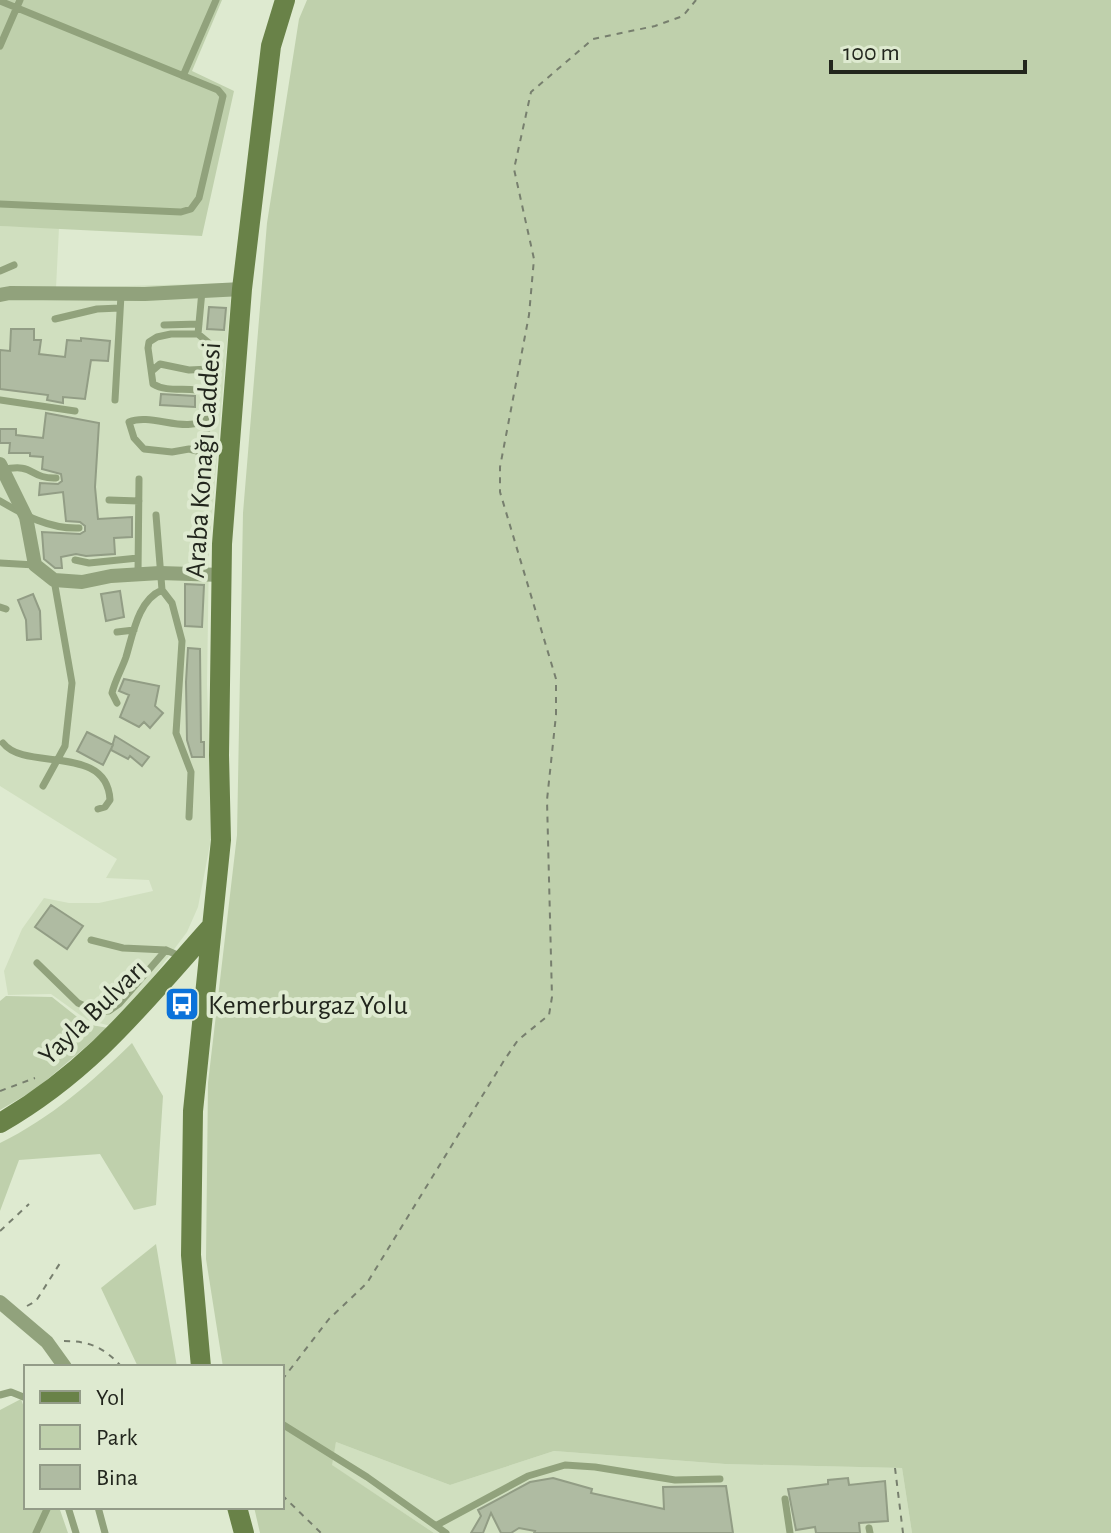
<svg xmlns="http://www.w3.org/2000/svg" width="1111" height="1533" font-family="'Alegreya Sans',sans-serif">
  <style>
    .built { fill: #d0dfbf }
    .green { fill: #bfd0ac }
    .building { fill: #afbba2; stroke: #929d85; stroke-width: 2 }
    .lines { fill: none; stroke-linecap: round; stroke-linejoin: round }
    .path { stroke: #777f6e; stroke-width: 2; stroke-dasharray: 6 6; stroke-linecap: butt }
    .lane { stroke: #91a27c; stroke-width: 7 }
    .street { stroke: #91a27c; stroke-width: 14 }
    .secondary { stroke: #698248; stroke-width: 20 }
    .labels { text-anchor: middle; stroke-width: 8; stroke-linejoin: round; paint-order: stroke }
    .street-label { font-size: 28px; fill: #22261d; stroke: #deead0 }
    .poi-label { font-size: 28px; fill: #22261d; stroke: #deead0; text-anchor: start }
  </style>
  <rect width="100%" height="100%" fill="#deead0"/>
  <path class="built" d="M0,226L59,228L56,288L232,283L209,551L207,684L212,834L198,907L187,932L127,1012L111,1026L87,1020L51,994L8,995L4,971L22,929L44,898L69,903H99L153,891L149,880L106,878L117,859L0,786Z
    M336,1442L450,1485L554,1451L725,1464L902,1468L912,1533H434L331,1465Z"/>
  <path class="green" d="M0,0H222L192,71L234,91L202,236L0,226Z
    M307,0H1111V1533H912L902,1468L725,1464L554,1451L450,1485L336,1442L332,1465L434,1533H260L254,1507H282V1367H223L206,1259L208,1083L237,835L243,513L267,223L299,19Z
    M6,996L52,997L86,1024L108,1028L36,1089L0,1110V1001Z
    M132,1043L163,1096L156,1205L134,1210L100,1154L19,1160L0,1211V1143C51,1118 92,1082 132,1043Z
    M156,1244L177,1367H138L101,1288Z
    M21,1399L26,1413V1507H59L68,1533H0V1410Z"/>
  <path class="building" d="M209,307L226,308L224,330L207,329Z
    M11,329H34V340H41L39,354L65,357L67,340L81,341V338L110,341L108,361L91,360L85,399L63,397V403L47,400L48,395L0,389V350L10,351Z
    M161,394L195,396V407L160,405Z
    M46,413L99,423L95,487L98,519L132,517V537L114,538L115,554L86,556L76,554L61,557L62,568H55L44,559L42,532L80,534L85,531V526L80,522L66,521L63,492L39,495L40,483L58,484L62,481L61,474L42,469L43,457L30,456V453H9L10,443H0V429H16V435L43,438Z
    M185,584L204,585L202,627L185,626Z
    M120,591L124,617L106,621L101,594Z
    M33,594L40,611L41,639L27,640L26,620L18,600Z
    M188,648L200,649L201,742H204V757H192L187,740L186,682Z
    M124,679L159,686L155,706L163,713L150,728L144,722L139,727L120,717L129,695L119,691Z
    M87,732L113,745L103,765L77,751Z
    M115,736L149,757L142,766L130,756L128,759L111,750Z
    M51,905L83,926L67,949L35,927Z
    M553,1478L592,1489L591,1493L664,1509L663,1487L726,1486L733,1533H534L535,1531L519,1528L511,1533H501L491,1513L483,1533H471L481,1516L478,1510L530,1482Z
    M848,1478L849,1485L885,1481L888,1521L859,1523L860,1533H816L815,1527L796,1530L788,1489L828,1484V1480Z"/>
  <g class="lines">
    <path class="path" d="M0,1091L35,1078
      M0,1231L29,1204
      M27,1306L36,1301L62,1260
      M64,1341C91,1341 104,1348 122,1367
      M282,1380L329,1319L367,1283L505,1059L518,1040L549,1015L552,997L547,800L556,715V679L500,492V467L529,315L534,259L514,169L531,92L593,39L655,26L683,16L696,0
      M895,1468L903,1533
      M282,1495L321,1533"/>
    <path class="lane" d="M0,1L218,90L223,96L199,198L191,209L181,212L0,204
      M0,46L20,0
      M183,76L216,0
      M0,271L14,265
      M55,319L97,309L120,308
      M164,325L199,324
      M198,334L202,291
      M153,370L160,364L189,370L210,369
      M208,393C191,385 169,394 153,384L148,348L149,342L157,337L171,334H198L210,344C214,361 206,385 210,398L205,448L201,452L189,449L172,452L144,449L134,438L129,422C152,412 188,436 208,417
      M0,400L75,411
      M115,400L121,295
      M2,470C35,462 29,479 56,478
      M109,500L139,501
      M0,501C24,515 49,529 79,528
      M156,515L162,590L172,603L182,641L176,733L191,772L189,817
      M75,560L89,563L138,558
      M0,563L35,565
      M138,574L139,479
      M0,607L6,609
      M117,632L134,630
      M117,703L112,693C115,680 122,669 126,657C133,634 138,600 162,590
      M3,743C25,772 107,743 110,800L105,807L98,809
      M43,786L65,746L72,683L54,580
      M91,940L123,948L166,950L182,957
      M37,963L78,1003L96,1011H109L119,1004L166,950
      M0,1395L11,1392L26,1398
      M282,1424L367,1477L446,1533
      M785,1499L790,1533
      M68,1507L76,1533
      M98,1507L105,1533
      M437,1525L528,1476L565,1465L595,1467L675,1480L720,1479
      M869,1528L870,1533
      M36,1533L48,1507"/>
    <path class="street" d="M0,295L10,293L145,294L242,289
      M0,464L26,517L35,565L54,580L82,582L111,576L160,573L222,575
      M0,1302L47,1342L65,1367"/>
    <path class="secondary" d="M0,1123C92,1070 143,1003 212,926
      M201,1367L191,1255L193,1111L221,840L219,755L222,544L242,289L271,46L285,0
      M237,1507L244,1533"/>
  </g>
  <defs>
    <g id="bus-square" transform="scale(1.8)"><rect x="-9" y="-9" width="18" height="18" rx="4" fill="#0b72da" stroke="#deead0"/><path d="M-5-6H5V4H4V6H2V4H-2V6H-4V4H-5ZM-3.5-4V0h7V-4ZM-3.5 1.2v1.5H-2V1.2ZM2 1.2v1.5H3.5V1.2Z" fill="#fff"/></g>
  </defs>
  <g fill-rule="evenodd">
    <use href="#bus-square" x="182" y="1004"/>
  </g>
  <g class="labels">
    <g class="street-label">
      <text transform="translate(202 460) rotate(-86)" y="10">Araba Konağı Caddesi</text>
      <text transform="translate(92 1011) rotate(-44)" y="10">Yayla Bulvarı</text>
    </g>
    <g class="poi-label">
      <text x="208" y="1014">Kemerburgaz Yolu</text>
    </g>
  </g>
  <rect x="24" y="1365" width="260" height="144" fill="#deead0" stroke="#939c88" stroke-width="2"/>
  <rect x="40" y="1391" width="40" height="12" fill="#698248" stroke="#939c88" stroke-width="2"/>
  <text x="96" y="1405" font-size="24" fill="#22261d">Yol</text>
  <rect x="40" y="1425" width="40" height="24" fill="#bfd0ac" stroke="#939c88" stroke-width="2"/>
  <text x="96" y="1445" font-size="24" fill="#22261d">Park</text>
  <rect x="40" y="1465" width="40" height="24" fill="#afbba2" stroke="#939c88" stroke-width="2"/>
  <text x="96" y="1485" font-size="24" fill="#22261d">Bina</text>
  <path d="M831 60v12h194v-12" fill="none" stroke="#22261d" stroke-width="4"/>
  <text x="843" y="60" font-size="24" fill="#22261d" stroke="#deead0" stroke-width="6" paint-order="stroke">100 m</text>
</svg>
